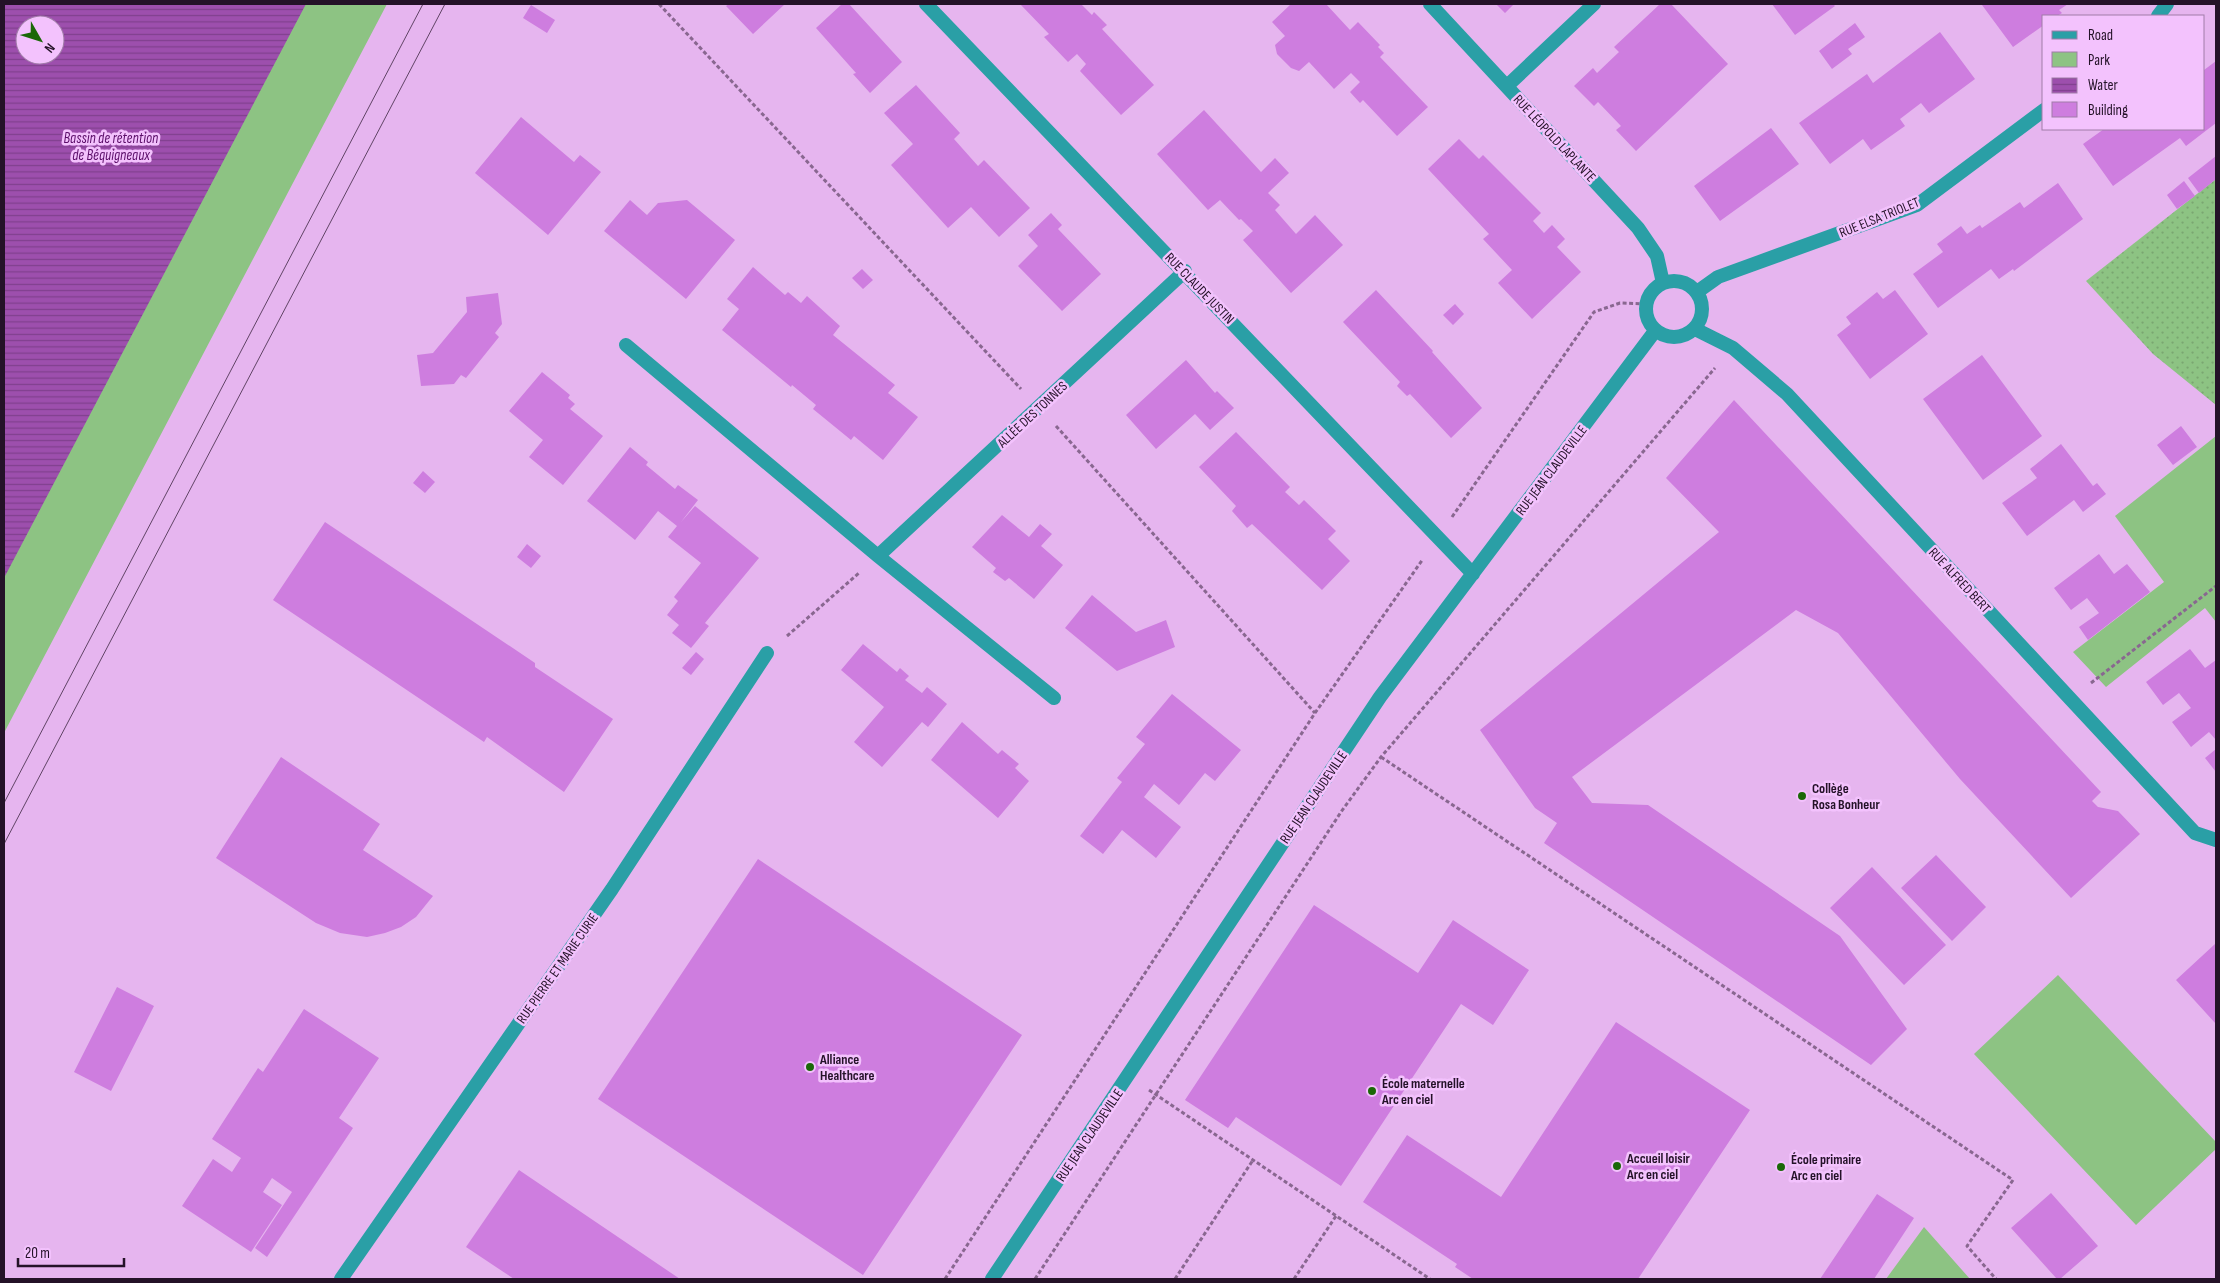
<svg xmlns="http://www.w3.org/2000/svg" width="2220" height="1283" font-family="'Sofia Sans Condensed',sans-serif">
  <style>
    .green { fill: #8dc383; fill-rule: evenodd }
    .garden { fill: url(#garden-dots) }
    .water { fill: url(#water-rules); fill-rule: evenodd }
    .building { fill: #ce7ddf }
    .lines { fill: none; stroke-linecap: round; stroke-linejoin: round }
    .path { stroke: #896790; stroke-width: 3; stroke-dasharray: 4 2.5; stroke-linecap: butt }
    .minor { stroke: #2a9fa6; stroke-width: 14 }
    .tram { stroke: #604465; stroke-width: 1 }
    .poi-dot { fill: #1a6807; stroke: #f3c2fd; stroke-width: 2 }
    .labels { text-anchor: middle; stroke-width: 5; stroke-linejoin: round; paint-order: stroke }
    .street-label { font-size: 14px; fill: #241228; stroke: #f3c2fd }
    .poi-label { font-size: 14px; font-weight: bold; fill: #241228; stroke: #f3c2fd; text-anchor: start }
    .water-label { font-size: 15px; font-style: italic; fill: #5b0e69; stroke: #f3c2fd }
  </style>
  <defs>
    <pattern id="garden-dots" width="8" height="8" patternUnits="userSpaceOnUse" patternTransform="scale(1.25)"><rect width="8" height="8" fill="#8dc383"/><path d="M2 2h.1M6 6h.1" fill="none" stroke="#7aa671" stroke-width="1.8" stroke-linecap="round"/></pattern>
    <pattern id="water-rules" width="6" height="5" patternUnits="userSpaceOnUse" patternTransform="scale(1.25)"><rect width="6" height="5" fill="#9d4fad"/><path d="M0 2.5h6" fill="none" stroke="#80408d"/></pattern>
  </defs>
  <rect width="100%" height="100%" fill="#e6b5ef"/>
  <path class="green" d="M4,4H387L4,733ZM25,25H55V55H25Z
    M2216,436V622L2205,608L2106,687L2073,652L2164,582L2115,516Z
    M2058,975L2216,1142V1149L2136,1225L1974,1054Z
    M1924,1227L1970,1279H1886Z"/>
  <path class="garden" d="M2216,179V405L2153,354L2086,281Z"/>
  <path class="water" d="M4,4H306L4,578ZM25,25H55V55H25Z"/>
  <path class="building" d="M729,4H785L753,34L726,6Z
    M842,4H849L902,62L870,93L853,74L856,73L816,28Z
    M1020,4H1081L1092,15L1094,12L1107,25L1102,29L1154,85L1121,115L1080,71L1086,64L1077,54L1068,62L1044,37L1049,34Z
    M1291,4H1326L1350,30L1358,22L1380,45L1378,47L1384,53L1380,57L1428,107L1397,136L1363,100L1360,103L1350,92L1360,82L1351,73L1334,89L1309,62L1299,71L1291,68L1277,54L1275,45L1285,36L1272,22Z
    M1496,4H1514L1505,13Z
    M1660,4H1671L1728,64L1636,151L1616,130L1621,126L1598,102L1594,106L1574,86L1593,68L1597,73L1619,52L1614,47Z
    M1772,4H1833L1835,6L1795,35Z
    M1985,4H2068L2059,10L2062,13L2057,16H2044V25L2013,47L1982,5Z
    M531,5L555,20L547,33L523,18Z
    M1855,23L1865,37L1848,49L1852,54L1832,69L1819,51Z
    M1940,32L1975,79L1929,113L1921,103L1900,119L1905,126L1871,150L1863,139L1830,164L1799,123L1867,74L1873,83Z
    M2216,61V123L2186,146L2180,138L2113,186L2083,144L2104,129H2204V70Z
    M916,85L960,133L954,139L978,166L984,160L1030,208L999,237L971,207L948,228L891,165L913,144L884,113Z
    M1204,110L1261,172L1275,158L1289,173L1268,193L1280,205L1275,210L1296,234L1315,215L1343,245L1291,293L1243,240L1253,231L1241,219L1239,220L1220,200L1208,210L1157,154Z
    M521,117L574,162L580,155L601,172L548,235L475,173Z
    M1771,128L1799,164L1720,221L1694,186Z
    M1459,139L1479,159L1483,155L1541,213L1533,221L1544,233L1552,225L1565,239L1557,247L1581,272L1532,319L1498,283L1512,270L1483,239L1489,234L1428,169Z
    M2216,156V179L2199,193L2188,178Z
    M2184,181L2195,196L2177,209L2167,195Z
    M2058,183L2083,219L2014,271L2013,269L1999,279L1991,269L1938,308L1913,274L1943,252L1937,244L1961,226L1967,234L1980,225L1982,228L2020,202L2024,208Z
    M630,200L647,215L658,203L687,200L735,240L686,299L604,231Z
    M1051,213L1062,225L1058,229L1101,274L1062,311L1018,266L1038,246L1028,235Z
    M753,267L785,295L788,292L801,303L807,296L840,326L833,335L895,385L888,393L918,417L883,460L854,436L851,440L813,409L816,405L792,385L791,387L722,330L739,309L727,299Z
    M862,269L873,280L863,289L852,278Z
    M1376,290L1433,351L1432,352L1482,408L1451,438L1410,394L1407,396L1397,386L1400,382L1343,322Z
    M1895,290L1928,334L1870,379L1837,335L1851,324L1846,317L1861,305L1877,292L1883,299Z
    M498,293L502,324L495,333L499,337L466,378L461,375L454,384L421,386L417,355L433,353L467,312L466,297Z
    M1455,304L1464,314L1453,325L1443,315Z
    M1982,355L2042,436L1983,480L1923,399Z
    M1186,360L1215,393L1217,391L1234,408L1210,430L1195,414L1156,449L1126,415Z
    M542,372L570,395L568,398L575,404L570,409L603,436L563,485L529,457L543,440L509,411Z
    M1734,400L2101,792L2092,801L2098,807L2118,811L2140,834L2071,898L1960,779L1838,633L1796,610L1572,777L1592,803L1648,805L1840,936L1907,1029L1871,1065L1544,843L1557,823L1535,808L1480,730L1719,532L1666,478Z
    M2181,426L2197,447L2173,465L2157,445Z
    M1236,432L1290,487L1285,492L1299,505L1304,500L1336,531L1328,539L1350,561L1322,590L1252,524L1247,528L1232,511L1236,506L1199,467Z
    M2061,444L2093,486L2097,483L2106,494L2083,512L2074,500L2027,536L2002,503L2037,478L2030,469Z
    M630,447L648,462L646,465L675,489L678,485L698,500L681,522L695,506L759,558L705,623L709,626L691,648L672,633L679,625L667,615L678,601L674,597L701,563L668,537L677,526L658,511L635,540L587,501Z
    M423,471L435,482L425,493L413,483Z
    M1002,515L1029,537L1040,524L1052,534L1041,546L1063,565L1034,599L1009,578L1005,581L993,572L996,568L972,547Z
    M325,522L535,663V667L613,719L564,792L487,737L484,742L273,600Z
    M527,544L541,556L531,568L517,557Z
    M2099,554L2114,574L2127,564L2150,592L2088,640L2079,627L2099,613L2087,598L2071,610L2054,588Z
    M1092,595L1136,632L1166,620L1175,647L1117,671L1065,628Z
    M863,644L897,672L900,668L909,676L905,680L922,693L927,687L947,704L928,727L922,722L882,767L854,742L884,707L841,670Z
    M2190,649L2205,668L2216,660V740L2209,732L2191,747L2172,722L2191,708L2179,693L2163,705L2146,682Z
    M696,652L704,659L691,675L682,668Z
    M1172,694L1241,750L1215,781L1205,773L1179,805L1154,784L1144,797L1181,827L1156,858L1122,830L1103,854L1080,836L1122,782L1117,778L1145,744L1136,737Z
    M962,722L998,754L1002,750L1019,764L1015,768L1029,781L998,818L931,760Z
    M2216,749V772L2205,758Z
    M281,757L380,824L363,850L433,896L416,917L401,927L385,933L367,937L340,933L316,923L216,858Z
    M1936,855L1986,907L1952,941L1901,888Z
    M758,859L1022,1035L863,1275L598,1099Z
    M1872,867L1946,945L1904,985L1830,908Z
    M1314,905L1418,973L1453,920L1529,970L1493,1025L1461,1004L1341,1186L1236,1117L1228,1128L1185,1100Z
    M2215,944L2216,946V1024L2176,980Z
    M117,987L154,1006L111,1091L74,1072Z
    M304,1009L379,1058L339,1118L353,1128L267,1257L255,1248L292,1192L272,1178L263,1192L282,1205L251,1252L182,1206L213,1159L232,1172L241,1158L212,1139L258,1068L263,1072Z
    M1616,1022L1750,1110L1638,1279H1473L1455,1267L1457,1264L1363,1202L1407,1135L1501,1197Z
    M519,1170L680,1279H514L466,1247Z
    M2051,1193L2098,1246L2060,1279H2057L2011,1228Z
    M1877,1194L1914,1218L1874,1279H1820Z"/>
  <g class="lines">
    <path class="path" d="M659,4L1021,389
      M1056,426L1315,713
      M1452,517L1594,312L1620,303L1646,304
      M787,636L859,573
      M2091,683L2216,586
      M1381,757L2013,1180L1967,1246L1996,1279
      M1149,1090L1430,1279
      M945,1279L1315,713L1423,559
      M1035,1279L1341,812L1381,757L1715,368
      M1175,1279L1253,1160
      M1294,1279L1336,1216"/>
    <path class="minor" d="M926,4L1473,574
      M1430,4L1638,228L1657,256L1663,283
      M2158,16L2167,4
      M1507,86L1594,4
      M1646 309a28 28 0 1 1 56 0a28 28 0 1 1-56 0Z
      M1697,292L1718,277L1917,205L2044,110
      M1695,329L1733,348L1787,394L2195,833L2216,840
      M626,345L878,556L1054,698
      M878,556L1185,271
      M341,1279L612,889L767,653
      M992,1279L1380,697L1655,331"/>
    <path class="tram" d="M4,803L423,4
      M4,844L445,4"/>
  </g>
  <g class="poi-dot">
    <circle cx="1802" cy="796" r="5"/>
    <circle cx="810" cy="1067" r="5"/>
    <circle cx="1372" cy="1091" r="5"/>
    <circle cx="1617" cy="1166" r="5"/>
    <circle cx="1781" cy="1167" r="5"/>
  </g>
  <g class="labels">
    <g class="street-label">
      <text transform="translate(1555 138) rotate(47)" y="5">RUE LÉOPOLD LAPLANTE</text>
      <text transform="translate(1879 217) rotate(-22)" y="5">RUE ELSA TRIOLET</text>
      <text transform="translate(1200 288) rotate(46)" y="5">RUE CLAUDE JUSTIN</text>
      <text transform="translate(1032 414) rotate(-43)" y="5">ALLÉE DES TONNES</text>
      <text transform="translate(1551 470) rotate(-53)" y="5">RUE JEAN CLAUDEVILLE</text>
      <text transform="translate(1960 580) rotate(47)" y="5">RUE ALFRED BERT</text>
      <text transform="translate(1313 797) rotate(-56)" y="5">RUE JEAN CLAUDEVILLE</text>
      <text transform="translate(557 968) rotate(-55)" y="5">RUE PIERRE ET MARIE CURIE</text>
      <text transform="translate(1089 1135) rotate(-56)" y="5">RUE JEAN CLAUDEVILLE</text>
    </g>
    <g class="poi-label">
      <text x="1812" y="793">Collège<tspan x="1812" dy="16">Rosa Bonheur</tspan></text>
      <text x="820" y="1064">Alliance<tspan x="820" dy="16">Healthcare</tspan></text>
      <text x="1382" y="1088">École maternelle<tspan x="1382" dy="16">Arc en ciel</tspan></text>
      <text x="1627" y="1163">Accueil loisir<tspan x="1627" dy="16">Arc en ciel</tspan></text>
      <text x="1791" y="1164">École primaire<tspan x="1791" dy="16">Arc en ciel</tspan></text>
    </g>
    <g class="water-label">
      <text x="111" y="143">Bassin de rétention<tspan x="111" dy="17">de Béquigneaux</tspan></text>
    </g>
  </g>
  <rect width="2220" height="1283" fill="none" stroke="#241228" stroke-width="10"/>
  <rect x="2042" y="15" width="162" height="115" fill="#f3c2fd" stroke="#a07ca8"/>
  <rect x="2052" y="31" width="25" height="8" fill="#2a9fa6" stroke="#a07ca8"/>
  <text x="2088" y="40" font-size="15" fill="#241228">Road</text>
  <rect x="2052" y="52" width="25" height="15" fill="#8dc383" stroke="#a07ca8"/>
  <text x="2088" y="65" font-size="15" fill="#241228">Park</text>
  <rect x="2052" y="78" width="25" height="15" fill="url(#water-rules)" stroke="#a07ca8"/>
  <text x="2088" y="90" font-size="15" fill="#241228">Water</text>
  <rect x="2052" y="102" width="25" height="15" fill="#ce7ddf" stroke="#a07ca8"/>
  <text x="2088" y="115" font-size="15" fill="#241228">Building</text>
  <g transform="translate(40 40) rotate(129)"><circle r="24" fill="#f3c2fd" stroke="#a07ca8"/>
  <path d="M0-4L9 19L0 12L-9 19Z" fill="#1a6807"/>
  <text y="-8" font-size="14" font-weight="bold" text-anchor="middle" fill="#241228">N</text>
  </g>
  <path d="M18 1258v8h106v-8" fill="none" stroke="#241228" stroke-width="2.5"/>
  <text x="25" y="1258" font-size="15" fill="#241228" stroke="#f3c2fd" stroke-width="4" paint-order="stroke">20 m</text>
</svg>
